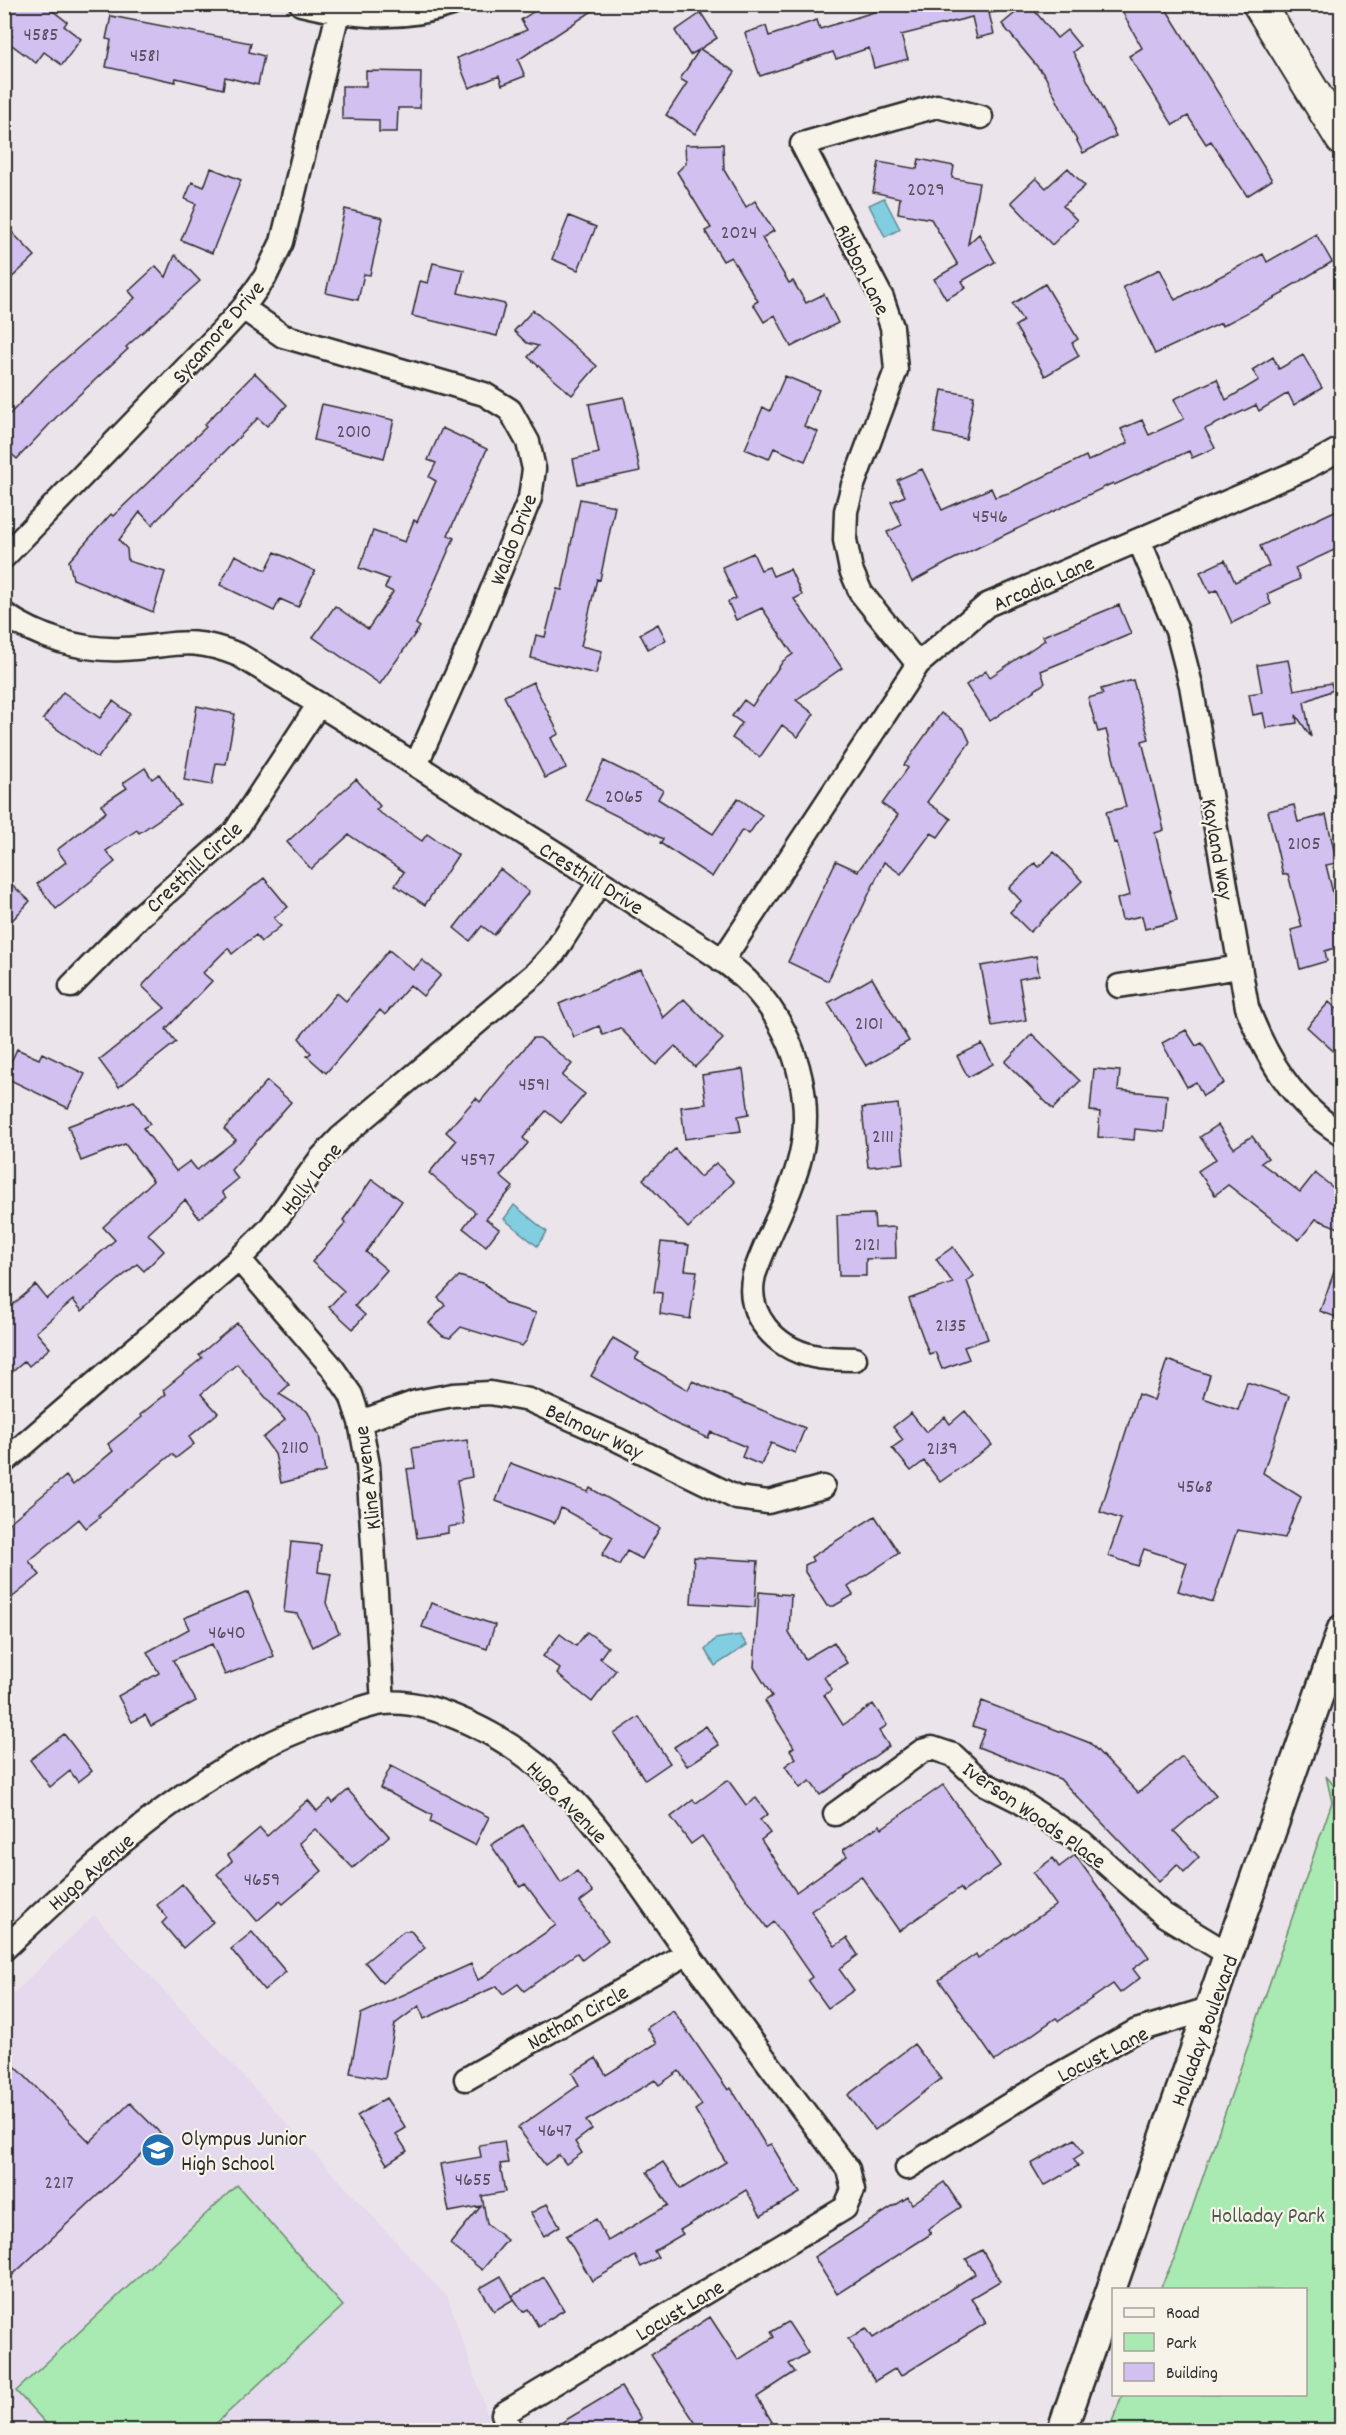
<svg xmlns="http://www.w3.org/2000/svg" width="1346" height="2435" font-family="Dekko,sans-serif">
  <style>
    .built { fill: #e4d9ed }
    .green { fill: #a9e9b2; stroke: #6a8a6e; stroke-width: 1.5 }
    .water { fill: #82cee1; stroke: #5f8d98; stroke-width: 1.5 }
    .building { fill: #d2c0f1; stroke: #2b2b2b; stroke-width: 1.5 }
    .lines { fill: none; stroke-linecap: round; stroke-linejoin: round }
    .minor-casing { stroke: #2b2b2b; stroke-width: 27 }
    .tertiary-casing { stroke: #2b2b2b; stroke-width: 33 }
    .secondary-casing { stroke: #2b2b2b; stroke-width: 36 }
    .minor { stroke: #f7f3e8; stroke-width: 22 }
    .tertiary { stroke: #f7f3e8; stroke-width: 28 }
    .secondary { stroke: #f7f3e8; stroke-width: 32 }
    .labels { text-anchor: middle; stroke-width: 4.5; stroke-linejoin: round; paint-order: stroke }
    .number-label { font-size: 20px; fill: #55505c }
    .street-label { font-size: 22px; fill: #2b2b2b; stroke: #f7f3e8 }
    .poi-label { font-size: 22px; fill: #2b2b2b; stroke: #f7f3e8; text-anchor: start }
    .park-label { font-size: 22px; fill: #4a5a4d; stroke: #f7f3e8 }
  </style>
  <rect width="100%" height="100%" fill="#ece4eb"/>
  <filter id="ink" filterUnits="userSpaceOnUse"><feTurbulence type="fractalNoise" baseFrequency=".0167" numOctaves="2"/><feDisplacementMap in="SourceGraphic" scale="12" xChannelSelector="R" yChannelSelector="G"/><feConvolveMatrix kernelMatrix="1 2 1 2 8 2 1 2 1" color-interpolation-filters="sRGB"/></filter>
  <g filter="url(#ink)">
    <path class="built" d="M94,1915L448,2298L493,2430H8L5,2426V2002Z"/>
    <path class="green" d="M1326,1776L1342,1795L1341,2430H1109L1122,2395L1306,2394V2290L1160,2289L1177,2252L1332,1802Z
      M237,2185L343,2306L209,2430H52L16,2391Z"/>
    <path class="water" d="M884,198L900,229L885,237L869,205Z
      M514,1205L547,1232L537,1246L504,1219Z
      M740,1635L747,1645L715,1666L705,1650L715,1639Z"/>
    <path class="building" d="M14,4H44L67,22L64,26L81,39L62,65L44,52L36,63L8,42L12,36L4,31V18Z
      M545,4H603L518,60L525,76L502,85L499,76L469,88L457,58L527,30L521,20Z
      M899,4H996V12L989,13L994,34L977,38L972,17L901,35L908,59L874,68L869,48L836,59L833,52L760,76L745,33L766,26L769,36L817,20L820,29Z
      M1026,4H1029L1057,38L1067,30L1080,46L1073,52L1116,136L1083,153L1045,76L1002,24Z
      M1118,4H1163L1272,180L1247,196L1211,141L1206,144L1188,116L1173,125L1129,56L1142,48Z
      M701,13L717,38L700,49L735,72L695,134L666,115L687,83L680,79L699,50L690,55L675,31Z
      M111,16L251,43L249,52L264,56L258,85L225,77L223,89L176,78L175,82L106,67L111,40L106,39Z
      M366,71L421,72L420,108H398L397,132H379V120L342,119V86H366Z
      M723,144L724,170L746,207L755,201L774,231L762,238L789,283L793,281L806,303L824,294L838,323L791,347L775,315L764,322L753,304L758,301L731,257L723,261L705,231L711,228L677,172L686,163L685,145Z
      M919,159L954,166L952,178L979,183L968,244L979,234L995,262L962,281L966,288L946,299L934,279L958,265L931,219L898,213L900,198L873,192L879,162L917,169Z
      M211,168L241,180L212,253L181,240L196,204L185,199L192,182L204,187Z
      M1068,168L1085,186L1063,206L1077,220L1052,245L1011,202L1036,178L1046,188Z
      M345,209L383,218L370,275L364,274L358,300L326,293Z
      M569,216L596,227L578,270L552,259Z
      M4,224L35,256L4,285Z
      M1316,234L1332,262L1283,291L1284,293L1222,326L1221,323L1155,354L1123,287L1160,269L1175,300L1263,254L1267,262Z
      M175,255L200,281L126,347L128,349L63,410L17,459L4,447V420L47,375L135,298L129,291L156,266L166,277Z
      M433,263L464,270L458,293L505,304L497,336L412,316L420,281L428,283Z
      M1045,284L1078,339L1072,343L1079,356L1045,376L1015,326L1023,321L1012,304Z
      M533,310L597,366L572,395L528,357L538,346L527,343L514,331Z
      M1303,355L1322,388L1294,405L1288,393L1259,411L1256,405L1205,429L1215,448L1192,458L1189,451L1114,485L1113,483L952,560L912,582L887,532L902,525L891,502L905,496L897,480L922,469L942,510L991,488L995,497L1012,492L1086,456L1088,461L1128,443L1121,429L1142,420L1149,435L1184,419L1174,399L1217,379L1226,400L1259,380L1252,370L1273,357L1279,369Z
      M255,373L287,405L267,426L258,418L152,525L140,512L119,540L127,549L128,561L165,572L153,612L73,579L69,561L111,514L113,516L206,427L204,425Z
      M785,376L819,390L804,426L818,432L805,461L774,448L769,459L745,449L763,407L770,411Z
      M942,390L974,396L966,439L934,433Z
      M624,397L640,471L578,484L573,459L599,453L589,404Z
      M322,404L394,420L384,458L314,440Z
      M442,428L487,449L448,535L454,538L416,624L420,627L380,684L313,637L335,606L368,629L393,592L385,588L389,579L359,568L373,531L405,542L414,520L417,522L436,481L429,477L436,463L428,460Z
      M580,499L615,506L600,580L597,579L581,646L602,651L596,674L531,658L536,635L545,637L557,589L562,590Z
      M1341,508V547L1295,568L1300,579L1267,594L1271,604L1232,623L1217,590L1210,593L1200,572L1225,560L1235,582L1269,566L1260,546Z
      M275,552L315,571L298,607L280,599L274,611L220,585L235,555L266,570Z
      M753,553L761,570L769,567L773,576L790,569L802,595L794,599L842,668L796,700L814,714L798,737L782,725L760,757L732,738L742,723L732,716L744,700L752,706L783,661L793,654L762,608L736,620L728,602L736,598L722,567Z
      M1119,605L1131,634L1041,671L1045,683L990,721L966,685L986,671L990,677L1045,640L1043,636Z
      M658,624L666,640L648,649L640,634Z
      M1288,660L1294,690L1331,683L1333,690L1304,702L1311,737L1296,715L1297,723L1266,728L1263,713L1253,715L1249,694L1262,692L1257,665Z
      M1133,680L1149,739L1142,741L1164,830L1155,833L1177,921L1145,929L1142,916L1122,920L1117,899L1130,895L1117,842L1114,843L1106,812L1126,807L1106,730L1098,732L1088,698L1103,694L1101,689Z
      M533,682L559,734L551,738L566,768L545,778L504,696Z
      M63,692L100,718L113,701L130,714L98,758L43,719Z
      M197,706L235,714L226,764L216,763L212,785L184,780Z
      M941,713L964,729L970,742L927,802L951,819L938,837L931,833L901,874L884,862L828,981L788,962L836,861L858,871L898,815L882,804L908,768L904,765Z
      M604,761L663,790L658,799L713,834L738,798L762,815L749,834L742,830L712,877L660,843L663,839L585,800Z
      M145,768L152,779L159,774L180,805L139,833L137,830L106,851L115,862L56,909L37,884L66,862L57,850L106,812L101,805L127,788L123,783Z
      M356,779L380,806L376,810L422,841L427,834L458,855L425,905L395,885L404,872L349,835L311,869L287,842Z
      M1294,805L1298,822L1326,815L1337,863L1326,865L1341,925V946L1325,951L1327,961L1300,969L1291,930L1302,927L1288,874L1283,875L1268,811Z
      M1054,852L1082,881L1030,932L1010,912L1021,901L1009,888L1035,863L1039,867Z
      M500,869L529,892L494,935L482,926L470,941L454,928Z
      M4,878L30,901L4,929Z
      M264,878L288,907L274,918L281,926L261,942L256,935L232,954L228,948L203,973L212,981L166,1029L176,1042L119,1087L99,1060L165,1008L142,986L185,941Z
      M389,950L413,970L422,960L441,975L423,996L410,985L385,1015L380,1010L326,1073L307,1056L311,1053L299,1038L337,993L346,1001Z
      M1036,956L1039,975L1019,979L1026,1020L992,1026L981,966Z
      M641,969L663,1018L684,999L723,1039L695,1067L675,1046L656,1065L620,1028L603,1035L599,1026L574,1037L559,1004Z
      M872,978L909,1041L866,1066L828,1003Z
      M1329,1002L1341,1013V1058L1307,1027Z
      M1186,1030L1196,1046L1202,1043L1224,1083L1203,1096L1196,1082L1187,1087L1162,1043Z
      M1032,1034L1080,1081L1053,1109L1005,1062Z
      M533,1038H540L572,1064L562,1076L585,1094L561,1123L546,1111L523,1138L528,1143L500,1176L513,1187L486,1219L499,1229L486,1246L463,1228L475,1212L429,1173L456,1141L446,1132L476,1098L480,1102Z
      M982,1044L993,1064L968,1077L957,1056Z
      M17,1049L39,1059L42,1053L85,1074L68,1108L4,1077Z
      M743,1069L749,1114L738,1116L741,1131L685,1139L681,1107L706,1104L702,1075Z
      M1094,1069L1120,1071L1118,1090L1167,1095L1164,1132L1135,1129L1134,1140L1098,1137L1100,1112L1090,1111Z
      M267,1081L291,1102L231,1170L238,1179L222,1192L226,1198L199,1218L185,1200L148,1234L164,1251L144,1271L137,1264L82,1311L73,1300L36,1332L50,1348L29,1366L25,1361L4,1379V1312L36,1285L47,1299L115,1240L103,1227L153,1181L125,1144L81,1161L68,1126L134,1101L150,1124L143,1128L176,1171L190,1161L197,1170L236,1140L224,1129Z
      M898,1104L904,1163L868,1167L862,1108Z
      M1218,1125L1234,1148L1252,1136L1268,1158L1261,1163L1300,1192L1315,1173L1341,1194V1229L1316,1219L1299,1240L1228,1185L1215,1195L1198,1171L1216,1159L1200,1137Z
      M675,1149L700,1177L716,1163L734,1182L688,1228L643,1179Z
      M372,1179L402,1201L366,1252L387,1270L355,1306L365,1315L353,1329L329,1307L344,1291L312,1262L346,1223L343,1220Z
      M874,1214L875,1228L895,1227L896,1258L866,1259V1276H839L837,1215Z
      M661,1242L689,1245L685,1270L697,1271L690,1319L660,1314L662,1293L654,1292Z
      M953,1247L974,1276L967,1281L988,1339L964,1347L969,1359L942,1369L935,1352L929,1354L909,1299L953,1283L936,1259Z
      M1339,1258L1341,1259V1319L1320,1311Z
      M459,1276L485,1284L506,1304L536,1313L527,1340L522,1346L461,1327L450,1338L443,1336L429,1323L445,1305L438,1298Z
      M237,1323L289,1385L279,1394L307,1411L310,1416L319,1435L325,1472L281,1483L275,1454L263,1438L285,1420L237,1364L201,1394L218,1413L189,1437L194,1444L176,1458L172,1454L98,1515L100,1517L86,1528L79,1519L29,1561L40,1575L4,1604V1527L66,1476L73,1485L113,1451L108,1444L142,1417L140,1415L166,1394L163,1390L202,1358L199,1355Z
      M613,1338L639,1353L635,1359L688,1390L692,1381L805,1428L795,1453L771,1443L761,1465L742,1457L746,1447L711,1432L708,1438L674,1423L591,1376Z
      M1167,1360L1210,1375L1203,1398L1238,1410L1247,1382L1289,1396L1263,1473L1301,1497L1285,1538L1237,1530L1213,1602L1178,1591L1187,1563L1144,1549L1138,1566L1108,1556L1121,1519L1100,1512L1138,1394L1154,1400Z
      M965,1411L992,1445L940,1482L924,1461L911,1471L892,1448L903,1440L893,1427L911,1413L926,1432L945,1417L950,1424Z
      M467,1440L472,1477L457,1480L464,1524L448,1527V1533L417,1538L407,1469L415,1468L412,1448Z
      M510,1463L588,1492L590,1488L660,1528L642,1559L627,1551L619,1565L602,1555L613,1537L561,1508L555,1523L496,1501Z
      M875,1516L899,1553L848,1587L853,1595L834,1606H827L805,1572V1565L813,1561L811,1557Z
      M291,1542L321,1545L318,1572L331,1574L326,1603L339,1633L313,1647L297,1614L284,1612Z
      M694,1557L758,1561L755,1607L691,1603Z
      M248,1592L274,1656L225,1675L212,1644L173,1660L196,1701L151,1726L145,1715L132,1722L118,1696L159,1673L147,1652L189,1629L184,1618Z
      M759,1592L791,1595L789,1633L805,1659L834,1642L847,1663L824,1677L832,1690L824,1695L843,1725L873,1704L887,1725L879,1731L889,1746L820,1795L810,1781L800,1788L785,1766L796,1758L790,1750L794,1747L765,1701L772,1696L754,1667Z
      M431,1603L495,1625L487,1649L422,1627Z
      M587,1632L608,1647L600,1658L616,1670L592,1702L557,1674L560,1669L543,1656L560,1634L576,1646Z
      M982,1701L1090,1743L1138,1793L1182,1756L1216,1795L1174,1831L1199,1857L1184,1872L1177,1864L1159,1882L1060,1779L978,1747L985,1730L972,1726Z
      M639,1717L670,1763L645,1780L614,1734Z
      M706,1726L719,1745L687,1766L674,1747Z
      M64,1734L92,1771L78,1782L70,1771L50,1787L30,1760Z
      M391,1766L489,1817L475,1845L430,1822L432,1815L380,1788Z
      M728,1780L746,1805L756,1798L768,1814L760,1820L770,1833L761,1840L796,1892L847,1856L843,1850L880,1825L882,1828L943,1785L1000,1866L963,1892L960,1888L899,1931L861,1876L811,1911L835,1946L847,1938L858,1955L839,1969L854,1990L828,2008L808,1980L812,1977L774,1922L767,1928L702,1836L691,1844L671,1817L693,1800L696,1803Z
      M348,1790L389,1836L353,1868L315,1829L299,1843L322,1871L283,1904L280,1901L257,1921L217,1874L232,1861L228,1855L260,1828L267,1836L308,1800L317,1811L330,1799L333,1803Z
      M523,1825L561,1883L577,1871L593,1892L580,1902L608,1940L582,1960L577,1953L524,1991L518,1984L503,1994L497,1986L424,2019L419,2006L395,2024L385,2079L350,2073L361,2014L471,1964L478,1980L556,1925L525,1884L520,1887L491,1845Z
      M1075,1855L1149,1957L1133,1969L1140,1978L1120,1993L1113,1984L1059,2021L1056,2018L995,2061L939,1980L976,1954L978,1958L1056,1905L1033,1873L1053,1858L1059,1867Z
      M182,1884L213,1922L183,1948L162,1923L167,1918L157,1905Z
      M404,1931H411L425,1948L382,1983L365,1962Z
      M252,1932L286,1972L264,1990L231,1949Z
      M673,2010L728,2090L731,2088L766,2146L771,2144L800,2193L761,2216L746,2190L680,2230L683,2234L654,2251L658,2257L641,2267L635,2256L592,2281L566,2236L596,2219L608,2241L668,2205L647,2172L663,2162L681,2189L726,2162L695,2110L702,2105L679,2071L659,2085L655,2080L586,2121L592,2129L575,2142L582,2153L566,2164L559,2155L545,2165L518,2128L579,2085L572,2073L596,2058L606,2075L657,2043L647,2028Z
      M914,2044L941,2079L875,2130L848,2095Z
      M4,2055L90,2142L130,2103L162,2135L4,2283Z
      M386,2098L406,2128L396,2134L407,2151L387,2164L357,2116Z
      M1075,2139L1083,2153L1074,2159L1078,2166L1044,2186L1031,2164Z
      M504,2141L508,2163L500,2164L505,2192L482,2196L487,2224L507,2240L482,2270L450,2244L481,2206L449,2212L440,2164L481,2157L479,2145Z
      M944,2182L961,2207L928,2229L931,2234L837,2294L814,2257L908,2197L912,2204Z
      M547,2204L560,2226L544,2236L531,2213Z
      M982,2250L1000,2281L971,2298L986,2323L901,2376L896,2368L875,2381L848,2339L866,2328L873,2338L975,2274L966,2259Z
      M501,2276L514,2299L494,2311L480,2288Z
      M544,2277L564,2310L538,2326L528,2309L523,2312L512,2296Z
      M710,2317L738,2360L774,2337L771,2332L788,2322L808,2353L789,2364L795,2372L757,2397L777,2430H700L651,2355Z
      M621,2387L641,2419L623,2430H549Z"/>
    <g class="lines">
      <g class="minor-casing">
        <path id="minor" d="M301,4C352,16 401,22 452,4
          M243,308L283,336L484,394L510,410L528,442L534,469L530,498L462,662L416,765
          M1139,540L1177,631L1191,685L1247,1007C1266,1058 1294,1105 1342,1134
          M4,557L222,331L243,308L265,277L282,242L338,13
          M4,614C38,637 80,651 122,649C173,647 187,634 239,655C354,725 467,798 581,869C614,890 646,911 679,932C704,948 732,964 753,987C777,1012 794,1046 801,1080C818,1160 778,1205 754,1275C744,1315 776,1348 813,1356C827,1359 841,1359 855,1359
          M918,664L861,593L851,570L845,540L846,511L853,485L896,370L892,327L882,298L802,144L937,106L981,117
          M722,961L918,664L987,605L1304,469L1342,448
          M71,986L140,916L234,833L319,704
          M1119,986L1240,967
          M239,1259L331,1366L351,1395L360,1422L368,1465L383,1703
          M360,1422L416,1402L453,1395L490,1393L529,1400L616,1439L737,1498L768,1502L823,1487
          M4,1462L239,1259L270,1228L321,1158L340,1138L537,972L554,953L600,882
          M835,1814L922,1751L932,1748L953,1755L983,1783L1019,1801L1082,1842L1164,1915L1230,1955
          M4,1949C102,1857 203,1760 333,1718C349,1713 366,1705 383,1703C433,1697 511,1740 547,1774C600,1822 640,1886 681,1944C736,2020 791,2095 848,2169L853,2190L845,2208L503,2414L511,2430
          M466,2079L688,1953
          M907,2168L1054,2077L1136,2031L1212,2008"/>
      </g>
      <g class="tertiary-casing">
        <path id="tertiary" d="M1062,2430L1342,1629"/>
      </g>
      <g class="secondary-casing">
        <path id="secondary" d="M1259,4L1342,139"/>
      </g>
      <use href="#minor" class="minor"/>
      <use href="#tertiary" class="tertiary"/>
      <use href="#secondary" class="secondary"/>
    </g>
  </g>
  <defs>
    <g id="school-disc" transform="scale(1.725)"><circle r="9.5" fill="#1f6fb2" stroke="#f7f3e8"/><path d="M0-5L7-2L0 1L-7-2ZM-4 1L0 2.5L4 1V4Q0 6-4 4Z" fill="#fff"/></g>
  </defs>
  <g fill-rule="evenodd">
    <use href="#school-disc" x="158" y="2150"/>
  </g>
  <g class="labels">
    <g class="number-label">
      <text x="41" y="40">4585</text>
      <text x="145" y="61">4581</text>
      <text x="926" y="195">2029</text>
      <text x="739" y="238">2024</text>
      <text x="354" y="437">2010</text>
      <text x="990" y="522">4546</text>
      <text x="624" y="802">2065</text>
      <text x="1304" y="849">2105</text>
      <text x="869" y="1029">2101</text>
      <text x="534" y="1090">4591</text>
      <text x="883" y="1142">2111</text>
      <text x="478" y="1165">4597</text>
      <text x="867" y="1250">2121</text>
      <text x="951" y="1331">2135</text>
      <text x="295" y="1453">2110</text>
      <text x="942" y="1454">2139</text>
      <text x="1195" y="1492">4568</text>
      <text x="227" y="1638">4640</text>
      <text x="262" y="1885">4659</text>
      <text x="555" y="2136">4647</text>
      <text x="473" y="2185">4655</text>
      <text x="59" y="2188">2217</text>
    </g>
    <g class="street-label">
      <text transform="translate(864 269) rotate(64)" y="8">Ribbon Lane</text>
      <text transform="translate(217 331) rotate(-49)" y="8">Sycamore Drive</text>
      <text transform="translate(512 539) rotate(-69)" y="8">Waldo Drive</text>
      <text transform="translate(1043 582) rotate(-24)" y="8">Arcadia Lane</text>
      <text transform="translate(1219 849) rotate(80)" y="8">Kayland Way</text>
      <text transform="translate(193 866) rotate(-43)" y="8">Cresthill Circle</text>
      <text transform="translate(592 877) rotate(32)" y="8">Cresthill Drive</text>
      <text transform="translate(310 1178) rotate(-52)" y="8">Holly Lane</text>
      <text transform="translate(595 1430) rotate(25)" y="8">Belmour Way</text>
      <text transform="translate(366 1478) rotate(-97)" y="8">Kline Avenue</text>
      <text transform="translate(568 1801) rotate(46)" y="8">Hugo Avenue</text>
      <text transform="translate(1035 1814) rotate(35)" y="8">Iverson Woods Place</text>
      <text transform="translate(90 1871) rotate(-41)" y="8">Hugo Avenue</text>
      <text transform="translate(577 2016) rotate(-29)" y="8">Nathan Circle</text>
      <text transform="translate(1203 2030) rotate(-70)" y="8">Holladay Boulevard</text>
      <text transform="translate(1102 2053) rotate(-27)" y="8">Locust Lane</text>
      <text transform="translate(679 2309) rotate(-31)" y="8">Locust Lane</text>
    </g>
    <g class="poi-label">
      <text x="181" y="2145">Olympus Junior<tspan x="181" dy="25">High School</tspan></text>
    </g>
    <g class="park-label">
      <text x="1268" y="2222">Holladay Park</text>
    </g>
  </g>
  <rect width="1346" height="2435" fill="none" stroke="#f7f3e8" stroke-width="24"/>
  <rect x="12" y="12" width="1322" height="2411" fill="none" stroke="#2b2b2b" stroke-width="2" filter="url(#ink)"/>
  <rect x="1112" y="2288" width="195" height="108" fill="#f7f3e8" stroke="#a5a39c" stroke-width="1.5"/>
  <rect x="1124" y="2308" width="30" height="9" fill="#f7f3e8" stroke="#a5a39c" stroke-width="1.5"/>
  <text x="1166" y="2318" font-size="18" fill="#2b2b2b">Road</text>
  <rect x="1124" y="2333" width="30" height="18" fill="#a9e9b2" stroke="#a5a39c" stroke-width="1.5"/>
  <text x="1166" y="2348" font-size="18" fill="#2b2b2b">Park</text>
  <rect x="1124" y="2363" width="30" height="18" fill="#d2c0f1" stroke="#a5a39c" stroke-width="1.5"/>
  <text x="1166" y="2378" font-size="18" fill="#2b2b2b">Building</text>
</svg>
